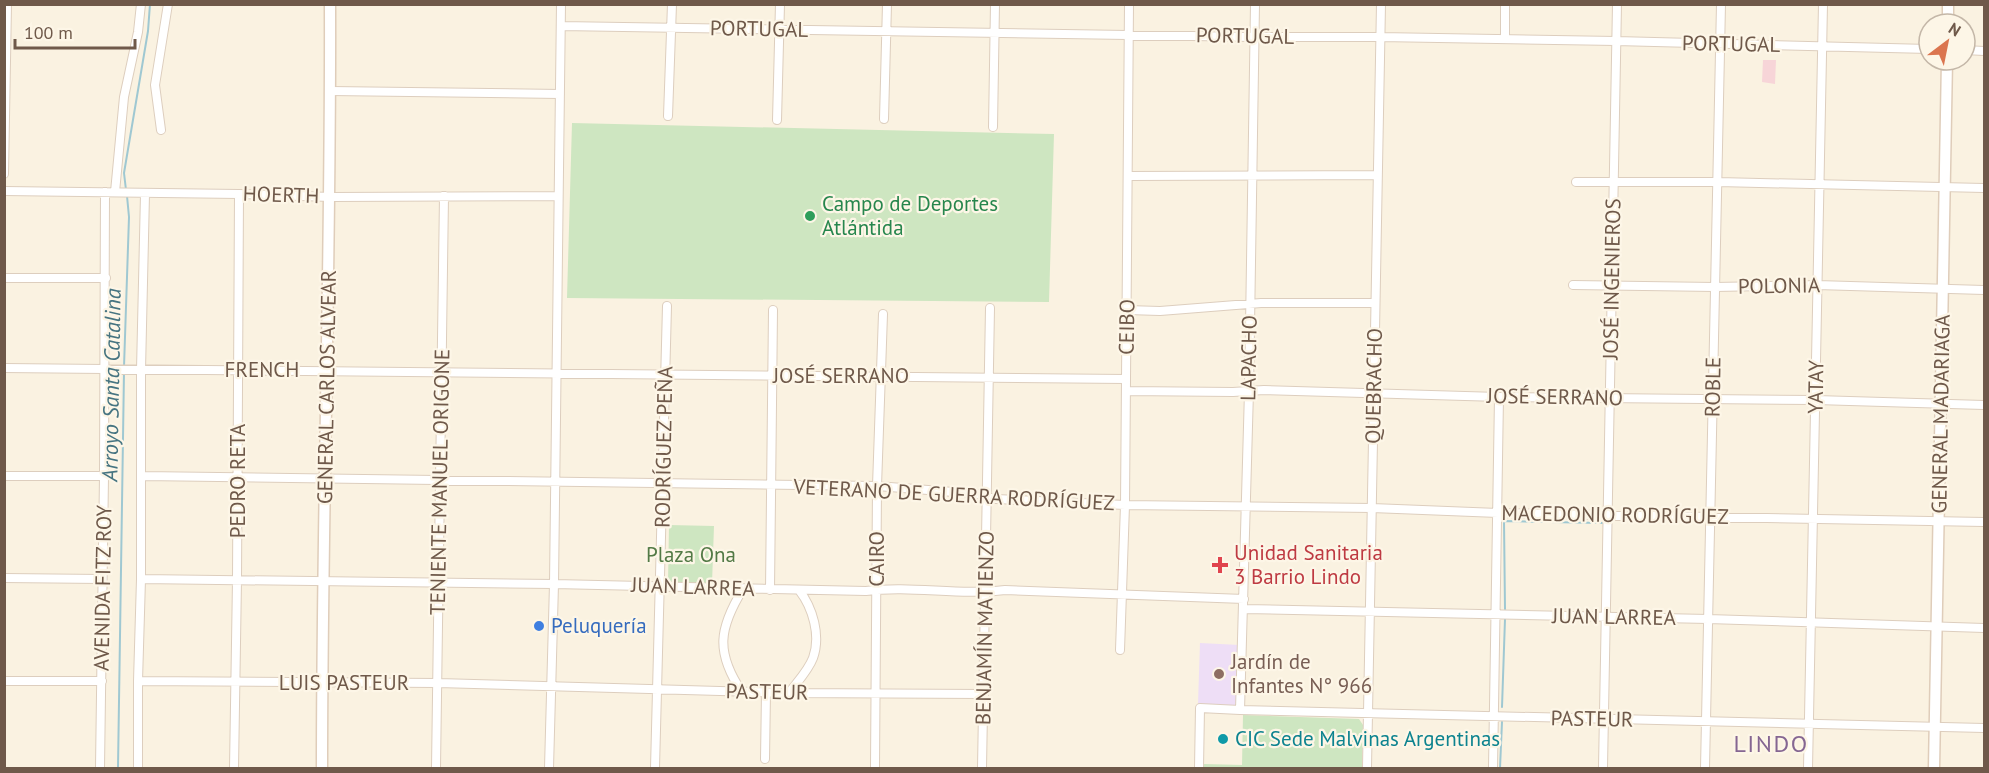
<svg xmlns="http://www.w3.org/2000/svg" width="1989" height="773" font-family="'PT Sans',sans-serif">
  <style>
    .education { fill: #eedef6 }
    .medical { fill: #f7d5d8 }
    .green { fill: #cee6c1 }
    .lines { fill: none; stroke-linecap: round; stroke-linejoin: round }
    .stream { stroke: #9fc8d2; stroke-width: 2 }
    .street-casing { stroke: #ddcebe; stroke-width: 10 }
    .secondary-casing { stroke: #dfcdba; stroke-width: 13 }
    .street { stroke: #fff; stroke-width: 8 }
    .secondary { stroke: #fff; stroke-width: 10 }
    .leisure-dot { fill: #2e9e5b; stroke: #fdf6e7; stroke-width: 2 }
    .health-dot { fill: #e0444e; stroke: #fdf6e7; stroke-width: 2 }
    .shop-dot { fill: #3f7fe0; stroke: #fdf6e7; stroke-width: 2 }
    .education-dot { fill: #8d6e63; stroke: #fdf6e7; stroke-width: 2 }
    .culture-dot { fill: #0f9aa8; stroke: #fdf6e7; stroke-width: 2 }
    .labels { text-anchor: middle; stroke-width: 4.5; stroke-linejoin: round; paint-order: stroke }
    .street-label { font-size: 21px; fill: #6f594a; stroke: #fdf6e7 }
    .leisure-label { font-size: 21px; fill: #27864d; stroke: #fdf6e7; text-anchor: start }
    .health-label { font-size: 21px; fill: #be3a42; stroke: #fdf6e7; text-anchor: start }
    .park-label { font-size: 21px; fill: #537a46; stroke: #fdf6e7 }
    .shop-label { font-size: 21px; fill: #366cbe; stroke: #fdf6e7; text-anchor: start }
    .education-label { font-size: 21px; fill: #785e54; stroke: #fdf6e7; text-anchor: start }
    .culture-label { font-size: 21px; fill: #0d838f; stroke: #fdf6e7; text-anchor: start }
    .water-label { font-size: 22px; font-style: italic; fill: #467481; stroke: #fdf6e7 }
    .quarter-label { font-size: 24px; letter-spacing: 1.5px; fill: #856692; stroke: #fdf6e7 }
  </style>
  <rect width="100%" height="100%" fill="#faf2e1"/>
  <path class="education" d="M1200,643L1240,645L1237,706L1198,704Z"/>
  <path class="medical" d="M1763,60H1776L1775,84L1762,82Z"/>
  <path class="green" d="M572,123L1054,134L1049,302L567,298Z
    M669,525L714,526L712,584L668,583Z
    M1243,715L1359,719L1363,725L1362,768H1204V764L1242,765Z"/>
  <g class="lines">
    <path class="stream" d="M126,190L124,173L148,31L150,4
      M124,367L129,217L127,196
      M1505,609L1504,521L1602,523
      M1502,707L1505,619
      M118,768L124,372
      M1500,768L1502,722"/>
    <g class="street-casing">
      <path id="street" d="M561,26L1255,37H1380L1616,41L1929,49
        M1505,39V4
        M1965,50L1984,51
        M330,91L560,94
        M668,116L672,4
        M884,119L887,4
        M777,120L780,4
        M993,127L995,4
        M161,130L155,85L168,4
        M4,174L7,4
        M1128,176L1377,175
        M1576,182H1718L1984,188
        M4,191L239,194L331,197L558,196
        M115,192L124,97L138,32L141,4
        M4,278H106
        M1573,285L1715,287L1817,285L1984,290
        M1127,310L1160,311L1261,303H1375
        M4,368L1126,379
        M1126,391L1233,392L1264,390L1499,397L1816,400L1984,405
        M4,476H104
        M143,476L877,486L979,494L996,499L1125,505L1372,508L1498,513L1984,522
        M4,578L102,579
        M141,579L554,584L866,591C912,585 959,596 1005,590L1244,599
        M770,590L773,310
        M1244,609L1708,619L1984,628
        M1120,650L1125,505L1129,4
        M4,681H102
        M138,681L438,683L789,693L984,694
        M742,692C715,652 719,628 743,589
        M789,693C797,682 808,671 813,658C821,636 813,608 799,590
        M1240,710L1249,391L1255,4
        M765,759L766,692
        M100,768L104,476L105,192
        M138,768V681L141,579V370L145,194
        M234,768L237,580L239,194
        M436,768L444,196
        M549,768L554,584L561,4
        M655,768L667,306
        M875,768L877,486L883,314
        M982,768L990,308
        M1199,768L1200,708L1240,710L1984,728
        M1367,768L1381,4
        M1493,768L1499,397
        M1603,768L1617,4
        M1705,768L1721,4
        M1808,768L1823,4"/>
    </g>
    <g class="secondary-casing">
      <path id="secondary" d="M1948,24V4
        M322,768C322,514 331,259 330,4
        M1934,768L1947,60"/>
    </g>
    <use href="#street" class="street"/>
    <use href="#secondary" class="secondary"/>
  </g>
  <circle class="leisure-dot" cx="810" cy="216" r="6"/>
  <path class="health-dot" d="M1217 556h6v6h6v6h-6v6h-6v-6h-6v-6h6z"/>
  <circle class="shop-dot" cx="539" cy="626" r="6"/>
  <circle class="education-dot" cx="1219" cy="674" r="6"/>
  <circle class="culture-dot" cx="1223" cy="739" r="6"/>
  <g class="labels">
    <g class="street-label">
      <text transform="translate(759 29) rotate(1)" y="7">PORTUGAL</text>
      <text transform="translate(1245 36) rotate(1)" y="7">PORTUGAL</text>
      <text transform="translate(1731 44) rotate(1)" y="7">PORTUGAL</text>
      <text transform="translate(281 195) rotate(2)" y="7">HOERTH</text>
      <text transform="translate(1612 279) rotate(-89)" y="7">JOSÉ INGENIEROS</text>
      <text transform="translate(1779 286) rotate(-1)" y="7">POLONIA</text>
      <text transform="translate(1127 327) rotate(-89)" y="7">CEIBO</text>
      <text transform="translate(1249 358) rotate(-89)" y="7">LAPACHO</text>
      <text x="262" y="377">FRENCH</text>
      <text x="841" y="383">JOSÉ SERRANO</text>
      <text transform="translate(1374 386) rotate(-89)" y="7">QUEBRACHO</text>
      <text transform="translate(327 387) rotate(-89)" y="7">GENERAL CARLOS ALVEAR</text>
      <text transform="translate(1713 387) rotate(-89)" y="7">ROBLE</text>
      <text transform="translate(1816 387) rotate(-89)" y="7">YATAY</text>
      <text transform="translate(1555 397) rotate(1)" y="7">JOSÉ SERRANO</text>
      <text transform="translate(1941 414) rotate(-89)" y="7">GENERAL MADARIAGA</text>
      <text transform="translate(664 447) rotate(-89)" y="7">RODRÍGUEZ PEÑA</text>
      <text transform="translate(238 481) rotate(-90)" y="7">PEDRO RETA</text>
      <text transform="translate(440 482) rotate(-89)" y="7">TENIENTE MANUEL ORIGONE</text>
      <text transform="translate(954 495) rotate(3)" y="7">VETERANO DE GUERRA RODRÍGUEZ</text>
      <text transform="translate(1615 515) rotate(1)" y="7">MACEDONIO RODRÍGUEZ</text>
      <text transform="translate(877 559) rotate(-90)" y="7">CAIRO</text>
      <text transform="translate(693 587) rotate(2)" y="7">JUAN LARREA</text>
      <text transform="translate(103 588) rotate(-89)" y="7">AVENIDA FITZ ROY</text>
      <text transform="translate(1614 617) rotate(1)" y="7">JUAN LARREA</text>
      <text transform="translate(985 628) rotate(-89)" y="7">BENJAMÍN MATIENZO</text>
      <text x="344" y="690">LUIS PASTEUR</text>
      <text transform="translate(767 692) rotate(1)" y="7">PASTEUR</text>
      <text transform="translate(1592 719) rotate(1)" y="7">PASTEUR</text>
    </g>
    <g class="leisure-label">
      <text x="822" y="211">Campo de Deportes<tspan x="822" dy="24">Atlántida</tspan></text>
    </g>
    <g class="health-label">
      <text x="1234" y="560">Unidad Sanitaria<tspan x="1234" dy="24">3 Barrio Lindo</tspan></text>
    </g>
    <g class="park-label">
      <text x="691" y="562">Plaza Ona</text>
    </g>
    <g class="shop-label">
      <text x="551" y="633">Peluquería</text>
    </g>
    <g class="education-label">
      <text x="1231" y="669">Jardín de<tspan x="1231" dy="24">Infantes N° 966</tspan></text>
    </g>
    <g class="culture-label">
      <text x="1235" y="746">CIC Sede Malvinas Argentinas</text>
    </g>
    <g class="water-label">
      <text transform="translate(111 385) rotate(-89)" y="8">Arroyo Santa Catalina</text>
    </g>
    <g class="quarter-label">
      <text x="1771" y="752">LINDO</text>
    </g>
  </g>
  <rect width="1989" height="773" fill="none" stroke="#6f594a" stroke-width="12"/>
  <g transform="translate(1947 42) rotate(32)"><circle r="28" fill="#fdf6e7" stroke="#c4b7a8" stroke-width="1.5"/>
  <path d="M0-4.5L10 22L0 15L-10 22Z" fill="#db754f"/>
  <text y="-9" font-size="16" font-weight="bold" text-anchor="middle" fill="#6f594a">N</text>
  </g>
  <path d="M15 39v9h120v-9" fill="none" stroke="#6f594a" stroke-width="3"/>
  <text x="24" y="39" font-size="18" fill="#6f594a" stroke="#fdf6e7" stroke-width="4.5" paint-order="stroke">100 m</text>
</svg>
